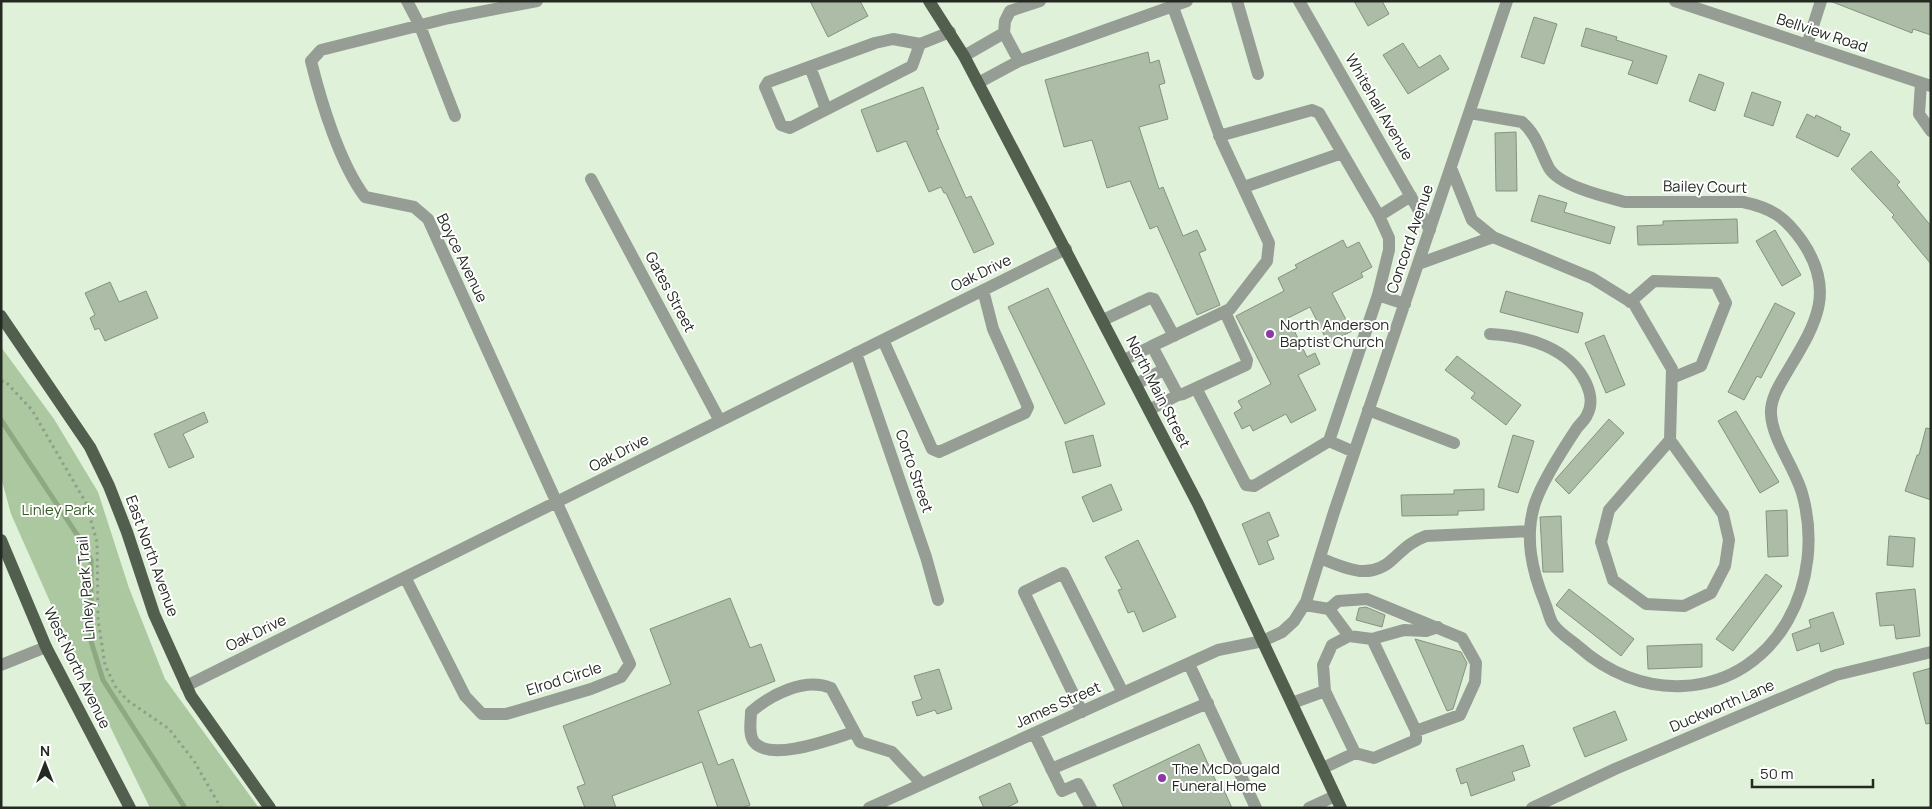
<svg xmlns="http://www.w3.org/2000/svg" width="1932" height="809" font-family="Manrope,sans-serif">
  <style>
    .green { fill: #abc8a0 }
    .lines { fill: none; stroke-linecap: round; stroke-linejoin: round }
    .stream { stroke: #8ca981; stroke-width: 5 }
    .building { fill: #acbca7; stroke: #84937f }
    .path { stroke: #919d8c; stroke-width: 3; stroke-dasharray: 2.5 4; stroke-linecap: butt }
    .minor { stroke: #969d94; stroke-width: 12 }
    .major { stroke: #525e4e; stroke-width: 12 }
    .poi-dot { fill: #8c39a7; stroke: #fff; stroke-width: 2 }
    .labels { text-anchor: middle; stroke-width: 4; stroke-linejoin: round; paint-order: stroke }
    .street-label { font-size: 15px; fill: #242a22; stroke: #fff }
    .poi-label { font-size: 15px; fill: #242a22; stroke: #fff; text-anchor: start }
    .park-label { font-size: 15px; fill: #355c23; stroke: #fff }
  </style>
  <rect width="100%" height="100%" fill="#e0f1da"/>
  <path class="green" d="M1,347L54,419L98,492L129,588L165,679L259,808H150L59,622L11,514L1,477Z"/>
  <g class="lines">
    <path class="stream" d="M1,420L78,536
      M87,552L91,560V641L103,680L185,808"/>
  </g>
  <path class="building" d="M810,1H860L868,16L828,37Z
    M1354,1H1382L1389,14L1368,26Z
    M1830,1H1931V35L1913,29L1912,33Z
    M1534,17L1557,24L1544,64L1521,57Z
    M1586,28L1617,37L1616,40L1667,56L1657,84L1628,74L1633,61L1581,46Z
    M1403,43L1419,68L1440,55L1449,69L1408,94L1383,55Z
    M1148,52L1150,63L1159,60L1165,83L1159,85L1168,119L1139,127L1159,189L1163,187L1183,236L1197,230L1206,250L1199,253L1220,305L1197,315L1157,226L1150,229L1130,181L1107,188L1092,140L1064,147L1045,80Z
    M1699,74L1724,83L1715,111L1689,101Z
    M923,87L939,129L936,130L966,198L971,196L994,244L974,253L946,193H944L941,187L929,192L906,141L877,152L861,110Z
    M1752,92L1781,102L1773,126L1744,116Z
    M1807,114L1815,118L1816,115L1841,127L1840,130L1850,134L1838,157L1796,137Z
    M1516,132L1517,191H1496L1495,133Z
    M1871,151L1900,182L1897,185L1931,226V264L1892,217L1894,215L1851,169Z
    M1539,195L1567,203L1564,212L1615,227L1610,244L1531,221Z
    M1737,219L1738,243L1638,245L1637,226L1663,225V221Z
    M1775,230L1801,275L1782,286L1756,241Z
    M1343,240L1347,248L1359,242L1372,267L1361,273L1363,277L1332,293L1352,331L1328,343L1310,307L1288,318L1307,357L1315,353L1320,364L1298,375L1316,410L1291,423L1286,414L1253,431L1250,425L1242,429L1234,413L1242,408L1238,401L1271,384L1236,316L1284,291L1278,278L1297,268L1295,265Z
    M110,282L119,302L146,291L158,318L105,341L99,328L95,330L90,318L95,315L85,293Z
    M1048,288L1105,404L1065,424L1008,307Z
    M1506,291L1583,313L1578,333L1500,312Z
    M1775,303L1795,313L1761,378L1757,376L1744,400L1728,392Z
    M1604,335L1625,385L1606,393L1585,343Z
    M1457,356L1521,405L1506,425L1471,398L1475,393L1445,370Z
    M1736,411L1779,482L1760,493L1718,421Z
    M204,412L208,422L183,434L194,457L169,468L154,434Z
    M1609,419L1624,433L1569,494L1555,480Z
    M1926,428L1931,429V500L1905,491L1917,455H1919Z
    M1093,435L1101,466L1073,473L1065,442Z
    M1513,435L1534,441L1518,493L1498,487Z
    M1111,484L1122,510L1093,522L1082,497Z
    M1484,489V510L1458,511V515L1402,516L1401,495L1454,494V490Z
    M1787,510L1788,556L1768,557L1766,511Z
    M1269,512L1279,536L1267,541L1274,559L1259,565L1242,524Z
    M1561,516L1563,572H1543L1540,517Z
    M1889,536L1915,538L1913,567L1887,565Z
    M1138,540L1176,617L1143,632L1134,611L1128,613L1118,590L1122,589L1105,557Z
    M1766,574L1782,586L1733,651L1716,639Z
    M1569,589L1634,639L1621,656L1556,605Z
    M1915,589L1920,636L1896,639L1894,625L1880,626L1876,593Z
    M730,598L750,648L761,644L775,681L698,711L718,765L733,759L750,805L742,808H718L702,762L612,796L616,808H585L577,787L585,784L563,726L671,684L650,629Z
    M1366,607L1385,615L1382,627L1356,620L1359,608Z
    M1833,612L1844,644L1821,652L1819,643L1797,651L1792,634L1811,627L1809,620Z
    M1415,639L1461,652L1467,663L1453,709L1447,711Z
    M1702,644V667L1648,669L1647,646Z
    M1931,668V723L1926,724L1913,673Z
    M939,669L952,709L937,714L935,710L917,716L912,702L922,699L914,676Z
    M1615,711L1627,740L1585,757L1573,728Z
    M1199,744L1219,788L1222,786L1232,808H1124L1113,785Z
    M1523,745L1530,766L1512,772L1515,780L1471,796L1467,782L1461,784L1456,769Z
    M1010,783L1018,802L1006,808H984L979,797Z"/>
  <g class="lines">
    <path class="path" d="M1,381L6,382L32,410L86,503L97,542L98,620L105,665L115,686L127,700L169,729L194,761L221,808"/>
    <path class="minor" d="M407,1L420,26L455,116
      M1237,1L1258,74
      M1299,1L1430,230
      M1675,1L1931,86
      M1173,7L1222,142L1269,243L1267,261L1230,309L1152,346L1178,395L1183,394L1246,365L1247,360L1225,312
      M1004,33L1019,61
      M920,44L912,66L790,128L781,125L765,87L768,82L875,43L893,39L920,44L950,32
      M1807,45L1821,1
      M964,56L1004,33L1005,21L1010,11L1040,1
      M810,67L826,109
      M978,83L1019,61L1187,1
      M1921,83L1919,114L1931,131
      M1470,113L1522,122C1537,135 1540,151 1549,168C1559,186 1606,197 1625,202H1743C1772,208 1785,217 1802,241C1837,292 1815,325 1787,372C1780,384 1770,399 1771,414C1772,439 1795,468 1802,493C1827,580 1779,681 1683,686C1644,688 1607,672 1579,647C1571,640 1559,633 1553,624C1549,618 1548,610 1545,603C1532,571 1524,537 1535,503C1543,480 1563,449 1577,428C1580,424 1585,420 1587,415C1593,404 1591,394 1586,383C1569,347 1526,336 1490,334
      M1219,136L1312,110L1319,113L1379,216
      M1451,168L1472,220L1493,237L1592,278L1634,304L1672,369L1670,440
      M591,179L720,421
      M1244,187L1342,153
      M1418,264L1493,237
      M1378,295L1389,250V238L1379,216L1411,196
      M1630,302L1654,281L1716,283L1726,303L1701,366L1672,378
      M1103,320L1150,298L1154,299L1174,336
      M883,340L932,449L939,452L1025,413L1028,407L993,329L983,290
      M856,353L926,557L938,600
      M1124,360L1152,346
      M1136,384L1163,370
      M1196,388L1246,485L1254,486L1329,441L1354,452
      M1149,410L1178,395
      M1368,410L1454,443
      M1670,440L1723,514L1729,540L1725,566L1711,593L1684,606L1646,604L1613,580L1601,542L1609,510Z
      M1329,441L1378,295L1405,304
      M1320,558C1346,569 1371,581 1394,558C1405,548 1412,541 1426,536L1530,531
      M405,577L465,696L482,714H506L591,689L621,677L630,664L428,219L414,207L365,197C340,164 321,102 311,61L321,50L449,18L537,1
      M1305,605L1329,609L1349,636
      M1329,609L1338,601L1367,599L1462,638L1476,663L1475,682L1460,715L1416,731
      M1372,639L1404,630L1426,631L1438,627
      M1189,664L1256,808
      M1,665L46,647
      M186,686L1066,249
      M1292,703L1325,691
      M1082,712L1024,592L1063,573L1123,693
      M854,732C834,738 771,763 754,742C748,734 751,721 751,712C770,695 805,677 831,688L860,742L892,752L922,784
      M1034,733L1062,791L1078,784L1091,808
      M1323,768L1355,753L1374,758L1416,740V731L1372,639L1349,636L1332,645L1323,665L1325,691L1355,753
      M1051,769L1208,703
      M869,808L1218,650L1263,641L1282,632L1294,621L1306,602L1334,512L1507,1
      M1309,808L1335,796
      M1532,808L1615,769L1836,675L1931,652"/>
    <path class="major" d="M929,1L964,56L1198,504L1341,808
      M1,316L90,447L109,486L127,532L154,614L191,696L270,808
      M1,540L46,647L130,808"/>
  </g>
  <g class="poi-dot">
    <circle cx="1270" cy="334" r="5"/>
    <circle cx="1162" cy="778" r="5"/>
  </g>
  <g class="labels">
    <g class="street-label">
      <text transform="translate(1822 33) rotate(18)" y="5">Bellview Road</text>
      <text transform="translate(1379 107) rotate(60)" y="5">Whitehall Avenue</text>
      <text transform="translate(1705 187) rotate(1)" y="5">Bailey Court</text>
      <text transform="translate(1410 239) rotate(-71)" y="5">Concord Avenue</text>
      <text transform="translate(462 258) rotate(64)" y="5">Boyce Avenue</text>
      <text transform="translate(981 273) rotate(-26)" y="5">Oak Drive</text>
      <text transform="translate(670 292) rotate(62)" y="5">Gates Street</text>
      <text transform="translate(1158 392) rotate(63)" y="5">North Main Street</text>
      <text transform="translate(619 453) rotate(-27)" y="5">Oak Drive</text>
      <text transform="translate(914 471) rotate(71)" y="5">Corto Street</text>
      <text transform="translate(152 556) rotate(70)" y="5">East North Avenue</text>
      <text transform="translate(86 588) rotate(-94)" y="5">Linley Park Trail</text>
      <text transform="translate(256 633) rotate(-26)" y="5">Oak Drive</text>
      <text transform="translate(77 668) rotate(64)" y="5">West North Avenue</text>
      <text transform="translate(564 679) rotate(-18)" y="5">Elrod Circle</text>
      <text transform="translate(1058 705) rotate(-24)" y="5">James Street</text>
      <text transform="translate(1722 706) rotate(-23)" y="5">Duckworth Lane</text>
    </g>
    <g class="poi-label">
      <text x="1280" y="330">North Anderson<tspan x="1280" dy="17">Baptist Church</tspan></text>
      <text x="1172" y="774">The McDougald<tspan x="1172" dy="17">Funeral Home</tspan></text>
    </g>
    <g class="park-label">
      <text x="58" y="515">Linley Park</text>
    </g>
  </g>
  <rect width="1932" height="809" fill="none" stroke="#242a22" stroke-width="5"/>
  <g transform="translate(45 764)" stroke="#ffffff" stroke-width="4" paint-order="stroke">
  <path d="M0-4L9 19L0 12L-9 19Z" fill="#242a22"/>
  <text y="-8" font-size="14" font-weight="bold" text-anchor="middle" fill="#242a22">N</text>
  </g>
  <path d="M1752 779v8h121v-8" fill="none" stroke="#242a22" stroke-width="2.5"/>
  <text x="1760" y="779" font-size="15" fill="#242a22" stroke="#ffffff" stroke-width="4" paint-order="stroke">50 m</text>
</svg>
